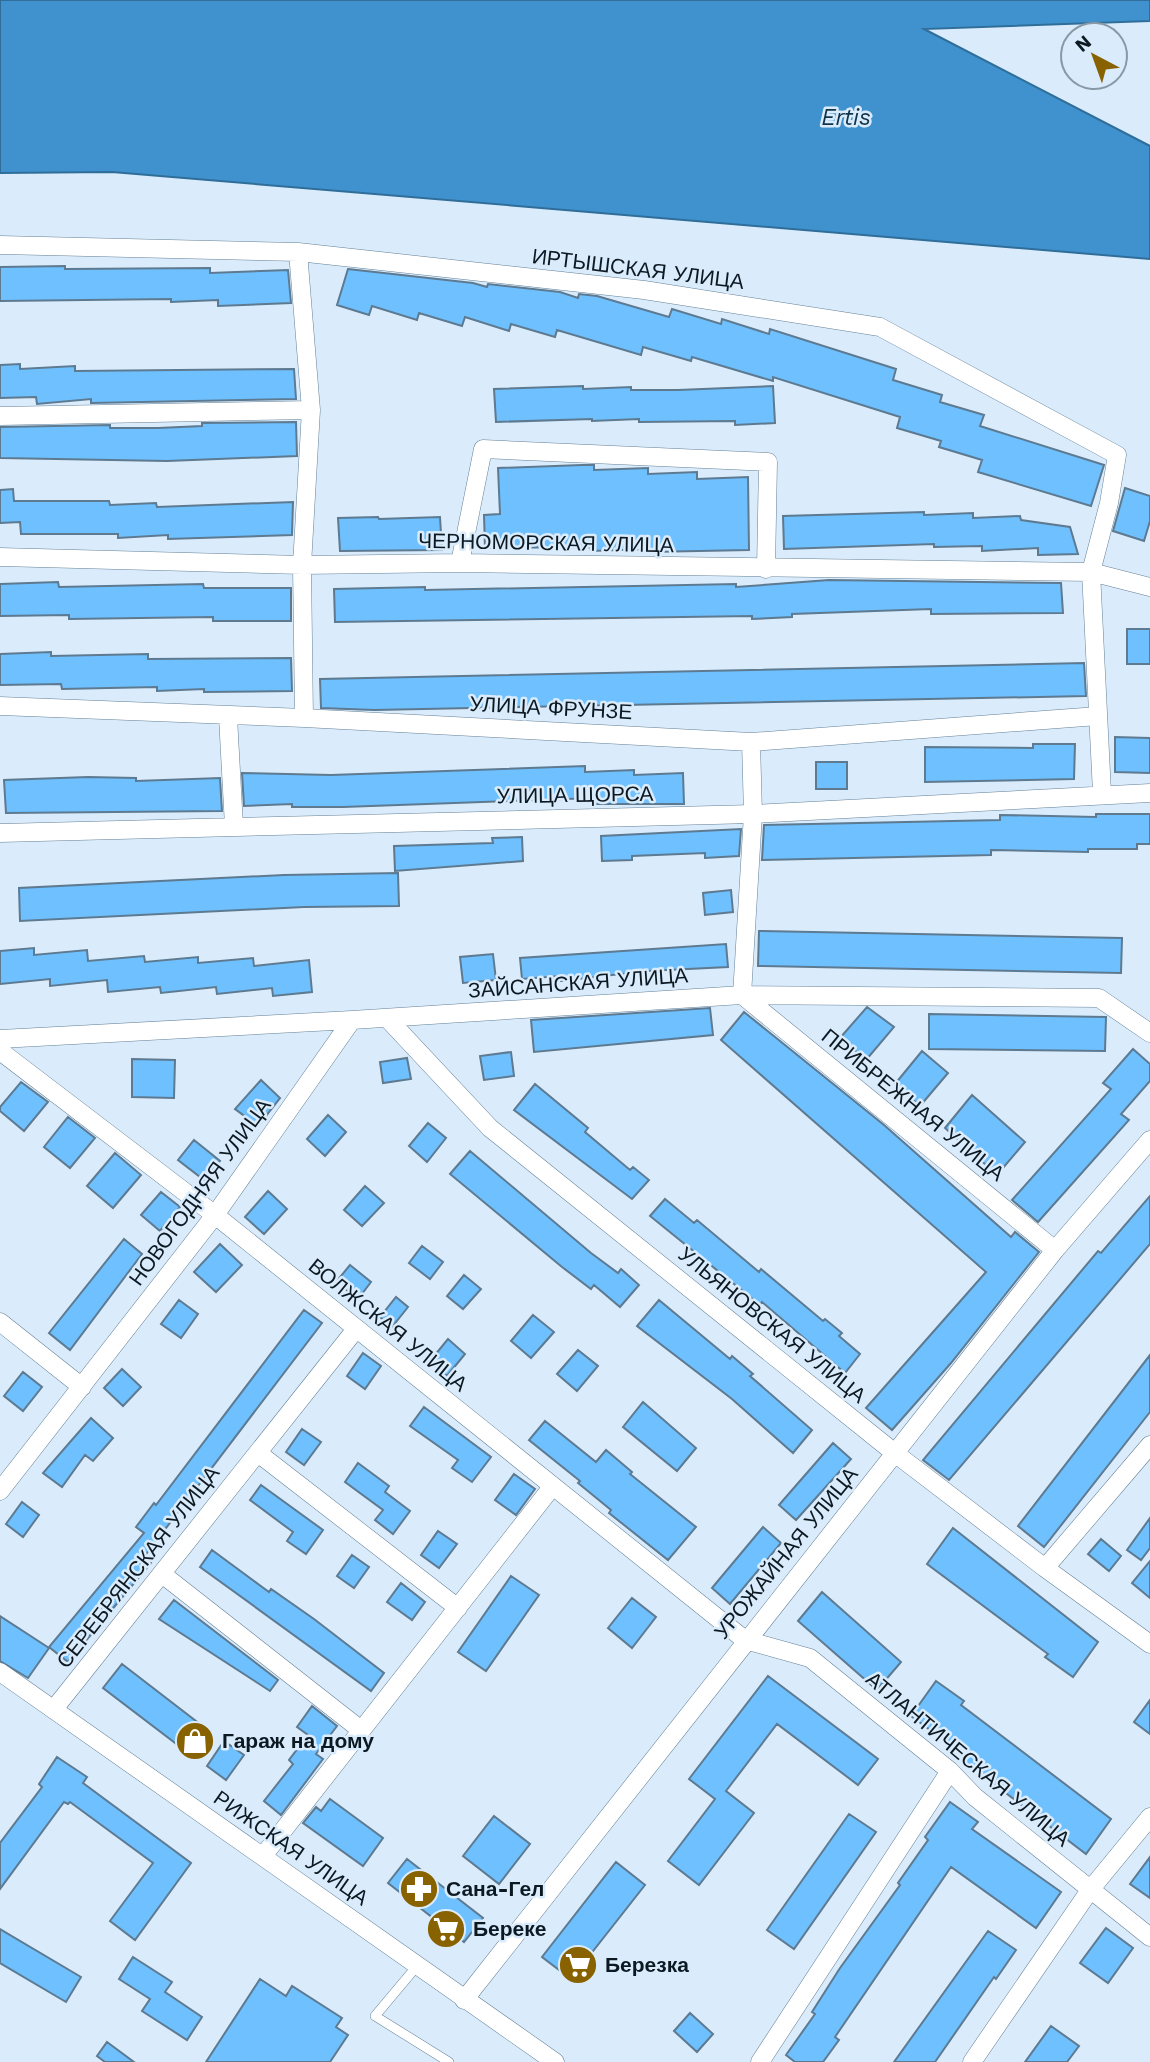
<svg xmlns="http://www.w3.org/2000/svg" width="1150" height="2062" font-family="'Work Sans',sans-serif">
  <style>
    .water { fill: #3f92ce; stroke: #306e9a; stroke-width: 2 }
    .building { fill: #6ec0ff; stroke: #5d7a91; stroke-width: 2 }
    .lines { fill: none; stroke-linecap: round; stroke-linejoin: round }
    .service-casing { stroke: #648097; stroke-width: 10 }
    .minor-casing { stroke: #648097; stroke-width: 19 }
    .service { stroke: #fff; stroke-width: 9 }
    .minor { stroke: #fff; stroke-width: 18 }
    .labels { text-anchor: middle; stroke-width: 5; stroke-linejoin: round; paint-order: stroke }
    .street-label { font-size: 21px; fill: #0d1922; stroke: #daecfc }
    .poi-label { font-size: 21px; font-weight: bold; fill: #0d1922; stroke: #daecfc; text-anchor: start }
    .water-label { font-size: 23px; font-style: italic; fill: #10334c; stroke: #daecfc }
  </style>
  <rect width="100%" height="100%" fill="#daecfc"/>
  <path class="water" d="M0,0H1150V21L924,29L1150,146V259L112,172L0,173Z"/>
  <path class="building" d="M65,266V269L210,268V273L288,270L291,303L218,306V300L171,302V299L0,301V267Z
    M348,269L473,283L487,287L488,284L560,292L578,298L579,294L597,296L669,317L672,309L721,324L722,319L769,334L770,329L896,369L893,380L942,395L940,402L984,415L980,426L1104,465L1091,506L978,472L982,460L939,447L941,441L897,428L900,417L773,377V381L692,357L691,361L643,347L641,355L557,330L555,337L511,324L509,331L465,317L462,326L419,313L417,320L372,306L369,315L337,305Z
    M20,364V369L75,366V371L294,369L296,399L91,403V399L37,404L36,397L0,398V365Z
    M583,386V389L631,387V390H678L773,386L775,423L735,425V421L639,422V419L592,421V419L496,422L494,389Z
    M296,422L297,456L167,461L0,458V427L110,425V428H158L202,426V423Z
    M582,465H594V470L648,468V474L697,472V479L748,477L749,550L649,552V549L591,551L590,547L485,548L484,515L500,514L498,468Z
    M1125,488L1150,496V521L1144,541L1113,531Z
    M13,489L14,501H109L110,505L156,503L157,507L293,502L292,535L168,539V535L118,538V534H21L20,522L0,523V490Z
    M924,512V515L973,513V518L1020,516L1021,520L1070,527L1078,554L1038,555V548L982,551V546L934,547V544L784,549L783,516Z
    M378,517L379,519L440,517L442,550L340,551L338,518Z
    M829,580L1061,583L1063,613L931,614V609L792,614V617L752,619V616L335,622L334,589L425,587V590L736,584V587Z
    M58,582L59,587L203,584L204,588H291V621H213V617L69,619V615L0,616V584Z
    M1127,629H1150V664H1127Z
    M51,652V656L148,654V659L291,658L292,691L204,692V689L157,691V687L62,689L61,684L0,685V654Z
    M1084,663L1086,696L374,710L321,708L320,679Z
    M1115,737L1150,738V773L1115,772Z
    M1033,744H1075L1074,779L925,782V747L1033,748Z
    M816,762H847V789H816Z
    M585,766V772L634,770V775L683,773L684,804H595V798L343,807H292V804L244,806L242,773L331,775Z
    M88,777L136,778V781L220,778L222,811L6,813L4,780Z
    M1096,814H1150V844H1137V849H1088V852L991,850V855L762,860L764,825L1000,820V815L1096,817Z
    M741,829L739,856L705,858V853L632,856V860L602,861L601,836Z
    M522,837L523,861L395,871L394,846L493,843L492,838Z
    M398,873L399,906L304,907L20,921L19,888L284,875Z
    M731,890L733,912L705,915L703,893Z
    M759,931L1122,938L1121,973L758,966Z
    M726,944L728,967L647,971L561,981L560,976L522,979L520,958Z
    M34,948V955L87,950L88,961L144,956L145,962L198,957V963L253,958L254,966L309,960L312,992L273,996L272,988L217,994L216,987L161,993L160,987L108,992L107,980L50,986V979L0,984V951Z
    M493,954L496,980L463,983L460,957Z
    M867,1007L894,1027L866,1060L840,1038Z
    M710,1008L713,1035L534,1052L531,1020Z
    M744,1012L884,1125L1011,1237L1015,1232L1039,1252L951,1363L892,1430L866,1408L986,1272L721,1040Z
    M929,1014L1106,1017L1105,1051L929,1049Z
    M1133,1049L1150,1064V1081L1121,1114L1129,1120L1038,1222L1012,1200L1111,1089L1103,1083Z
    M922,1051L948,1073L920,1106L895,1084Z
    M511,1052L514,1076L484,1080L480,1056Z
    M407,1058L411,1079L383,1083L380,1062Z
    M132,1059L175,1060L174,1098L132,1097Z
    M261,1080L280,1098L258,1126L235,1109Z
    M21,1082L48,1102L24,1131L0,1111V1107Z
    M535,1084L588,1128L585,1132L630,1170L633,1167L649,1180L632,1199L514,1110Z
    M972,1095L1025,1142L997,1175L945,1128Z
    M328,1115L346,1132L325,1156L307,1139Z
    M68,1117L95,1138L70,1168L44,1147Z
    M428,1123L446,1138L427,1162L409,1146Z
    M194,1140L220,1161L204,1180L178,1160Z
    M470,1151L591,1253L618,1273L621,1269L639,1285L620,1307L594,1285L591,1289L562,1267L450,1174Z
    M115,1153L141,1175L113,1208L87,1186Z
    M365,1186L384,1203L362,1226L344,1210Z
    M268,1191L287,1209L264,1234L245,1217Z
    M161,1192L180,1207L160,1231L141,1215Z
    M1150,1196V1244L949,1480L923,1460L1098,1251L1101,1253Z
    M665,1199L694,1223L697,1220L759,1272L761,1269L823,1321L825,1319L842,1333L839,1336L860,1354L845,1373L762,1302L760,1305L650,1216Z
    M124,1239L142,1254L70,1350L49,1333Z
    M220,1244L242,1265L216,1292L194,1272Z
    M422,1246L443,1262L430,1279L409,1263Z
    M350,1265L371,1282L358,1299L336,1282Z
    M464,1275L481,1289L463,1309L447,1296Z
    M396,1297L408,1307L392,1327L380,1317Z
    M179,1300L198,1314L181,1338L161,1324Z
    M659,1300L730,1359L732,1356L753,1374L750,1376L812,1430L793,1453L732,1399L637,1326Z
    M304,1310L322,1323L144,1557L151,1563L68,1662L49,1647L144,1533L136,1527L154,1503L156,1505Z
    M533,1315L554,1332L531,1358L511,1341Z
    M448,1339L465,1354L447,1376L430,1361Z
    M578,1350L598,1366L577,1391L557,1374Z
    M363,1353L381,1366L365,1389L347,1376Z
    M1150,1355V1412L1044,1547L1018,1526Z
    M122,1369L141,1387L123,1406L104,1388Z
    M23,1372L42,1387L23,1411L4,1396Z
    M643,1402L696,1448L677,1471L623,1427Z
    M424,1407L491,1457L472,1482L452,1468L458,1460L410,1426Z
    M91,1418L113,1438L93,1461L85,1455L62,1487L43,1473Z
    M545,1421L596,1462L606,1450L632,1472L630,1474L696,1527L668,1560L609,1513L611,1510L578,1483L580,1481L529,1440Z
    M302,1429L321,1442L304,1465L286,1452Z
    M833,1443L851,1459L796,1520L779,1505Z
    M358,1463L389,1486L385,1492L410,1511L393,1534L375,1520L383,1510L345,1482Z
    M514,1474L535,1489L516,1515L495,1500Z
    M261,1485L323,1530L306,1554L287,1541L293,1532L250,1500Z
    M22,1502L39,1515L23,1537L6,1524Z
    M1150,1518V1548L1141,1560L1127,1550Z
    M763,1527L781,1543L730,1604L712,1588Z
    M953,1528L1098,1642L1073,1677L1045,1657L1048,1654L927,1564Z
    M438,1531L457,1544L439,1568L421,1555Z
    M1101,1539L1121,1556L1109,1571L1088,1554Z
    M212,1550L269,1592L271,1589L314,1619L384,1673L371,1691L200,1567Z
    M352,1555L369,1567L354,1588L337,1576Z
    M1150,1561V1598L1132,1583Z
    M511,1576L539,1595L486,1671L458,1652Z
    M401,1583L425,1602L412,1620L387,1602Z
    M822,1592L901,1662L877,1690L798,1621Z
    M632,1598L656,1617L632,1648L608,1628Z
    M174,1600L278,1680L270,1691L159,1619Z
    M0,1616L49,1648L28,1678L0,1661Z
    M122,1664L205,1728L187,1752L103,1688Z
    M768,1676L878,1759L858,1785L777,1724L726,1791L754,1813L699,1885L668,1861L715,1799L689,1779Z
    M936,1681L964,1701L961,1705L1111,1819L1086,1854L953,1753L956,1749L911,1716Z
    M1150,1700V1734L1134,1722Z
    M312,1706L337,1726L316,1754L323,1759L281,1815L264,1801L293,1764L289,1760L308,1735L297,1727Z
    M224,1741L244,1755L226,1780L207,1766Z
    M57,1757L87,1777L83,1783L191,1863L135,1940L110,1921L153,1863L70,1802L68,1804L64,1802L0,1889V1843L42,1787L39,1784Z
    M330,1799L383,1838L363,1866L303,1823L316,1807L321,1811Z
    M950,1802L978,1822L972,1829L1061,1892L1036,1928L951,1867L835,2037L839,2040L823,2062H795L786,2055L815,2014L812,2012L840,1968L900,1885L898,1883L928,1840L925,1837Z
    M849,1814L876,1832L794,1949L767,1930Z
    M494,1816L530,1844L499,1884L463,1856Z
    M1150,1857V1898L1130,1884Z
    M407,1859L483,1918L464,1942L388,1883Z
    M616,1862L645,1885L571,1979L542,1957Z
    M1106,1928L1133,1948L1108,1983L1080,1963Z
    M0,1929L81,1977L66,2002L0,1963Z
    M988,1931L1016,1950L996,1979L994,1977L935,2062H894Z
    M133,1957L172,1982L165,1992L202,2017L187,2040L142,2011L150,1999L119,1979Z
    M260,1979L286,1996L292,1986L342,2018L336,2027L348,2035L330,2062H206Z
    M690,2013L713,2034L697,2052L674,2031Z
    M1051,2026L1079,2046L1067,2062H1025Z
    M107,2042L134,2062H105L97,2056Z"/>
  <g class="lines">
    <g class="service-casing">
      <path id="service" d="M417,1966L375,2016L449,2062"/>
    </g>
    <g class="minor-casing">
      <path id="minor" d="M0,245L298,252L644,290L880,327L1117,455L1109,503L1091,572L1102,793
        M298,252L311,410L302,565L304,718
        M0,416L311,410
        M0,557L302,565L460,563L1091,572L1150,587
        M460,563L483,449L768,462L766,569
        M0,706L304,718L751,742L1098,716
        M228,717L234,826
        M751,742L753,814L742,995L1055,1250
        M0,833L753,814L1150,793
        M387,1018L490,1128L896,1454L1045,1568L1150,1644
        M0,1039L352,1020L742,995L1099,998L1150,1033
        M0,1051L215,1215L745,1640L810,1658L950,1771L975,1797L1150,1937
        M0,1322L82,1387
        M258,1453L458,1608
        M0,1491L215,1215L352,1020
        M1045,1568L1150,1445
        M162,1574L361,1730
        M0,1672L555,2062
        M54,1709L356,1329
        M263,1856L552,1487
        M464,2000L1055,1250L1150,1140
        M760,2062L950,1771
        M972,2062L1090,1890L1150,1817"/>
    </g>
    <use href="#service" class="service"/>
    <use href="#minor" class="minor"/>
  </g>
  <defs>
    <g id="shop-disc" transform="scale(2.0125)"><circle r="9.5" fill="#896200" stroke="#daecfc"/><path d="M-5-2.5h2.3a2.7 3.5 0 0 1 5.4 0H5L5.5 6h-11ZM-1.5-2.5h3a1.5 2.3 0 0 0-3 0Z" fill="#fff"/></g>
    <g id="pharmacy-disc" transform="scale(2.0125)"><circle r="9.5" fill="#896200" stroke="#daecfc"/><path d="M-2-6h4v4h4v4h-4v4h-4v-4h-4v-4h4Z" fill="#fff"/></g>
    <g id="supermarket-disc" transform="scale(2.0125)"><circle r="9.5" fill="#896200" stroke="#daecfc"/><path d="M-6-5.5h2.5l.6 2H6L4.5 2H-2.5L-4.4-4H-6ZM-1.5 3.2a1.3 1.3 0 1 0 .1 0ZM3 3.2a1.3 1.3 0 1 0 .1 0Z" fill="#fff"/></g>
  </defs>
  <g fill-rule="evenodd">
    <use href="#shop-disc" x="195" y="1741"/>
    <use href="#pharmacy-disc" x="419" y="1889"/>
    <use href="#supermarket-disc" x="446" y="1929"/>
    <use href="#supermarket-disc" x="578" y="1965"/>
  </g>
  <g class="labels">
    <g class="street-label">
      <text transform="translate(638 269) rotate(7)" y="7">ИРТЫШСКАЯ УЛИЦА</text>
      <text transform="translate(546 543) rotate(1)" y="7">ЧЕРНОМОРСКАЯ УЛИЦА</text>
      <text transform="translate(551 708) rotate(3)" y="7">УЛИЦА ФРУНЗЕ</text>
      <text transform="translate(575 795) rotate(-1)" y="7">УЛИЦА ЩОРСА</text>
      <text transform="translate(578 983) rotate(-4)" y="7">ЗАЙСАНСКАЯ УЛИЦА</text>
      <text transform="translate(913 1105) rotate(39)" y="7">ПРИБРЕЖНАЯ УЛИЦА</text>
      <text transform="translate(200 1192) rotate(-54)" y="7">НОВОГОДНЯЯ УЛИЦА</text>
      <text transform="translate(388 1325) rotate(39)" y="7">ВОЛЖСКАЯ УЛИЦА</text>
      <text transform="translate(772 1325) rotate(39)" y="7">УЛЬЯНОВСКАЯ УЛИЦА</text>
      <text transform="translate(786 1553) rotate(-51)" y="7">УРОЖАЙНАЯ УЛИЦА</text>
      <text transform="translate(138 1567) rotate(-52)" y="7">СЕРЕБРЯНСКАЯ УЛИЦА</text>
      <text transform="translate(968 1759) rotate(40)" y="7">АТЛАНТИЧЕСКАЯ УЛИЦА</text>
      <text transform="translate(291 1848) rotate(35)" y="7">РИЖСКАЯ УЛИЦА</text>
    </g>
    <g class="poi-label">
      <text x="222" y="1748">Гараж на дому</text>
      <text x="446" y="1896">Сана-Гел</text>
      <text x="473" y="1936">Береке</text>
      <text x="605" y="1972">Березка</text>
    </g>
    <g class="water-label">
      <text x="846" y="125">Ertis</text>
    </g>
  </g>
  <g transform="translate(1094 56) rotate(319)"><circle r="33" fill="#daecfc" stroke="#8898a5" stroke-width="2"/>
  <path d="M0-5L12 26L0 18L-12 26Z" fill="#896200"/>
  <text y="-10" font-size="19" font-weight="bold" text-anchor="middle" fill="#0d1922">N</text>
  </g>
</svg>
